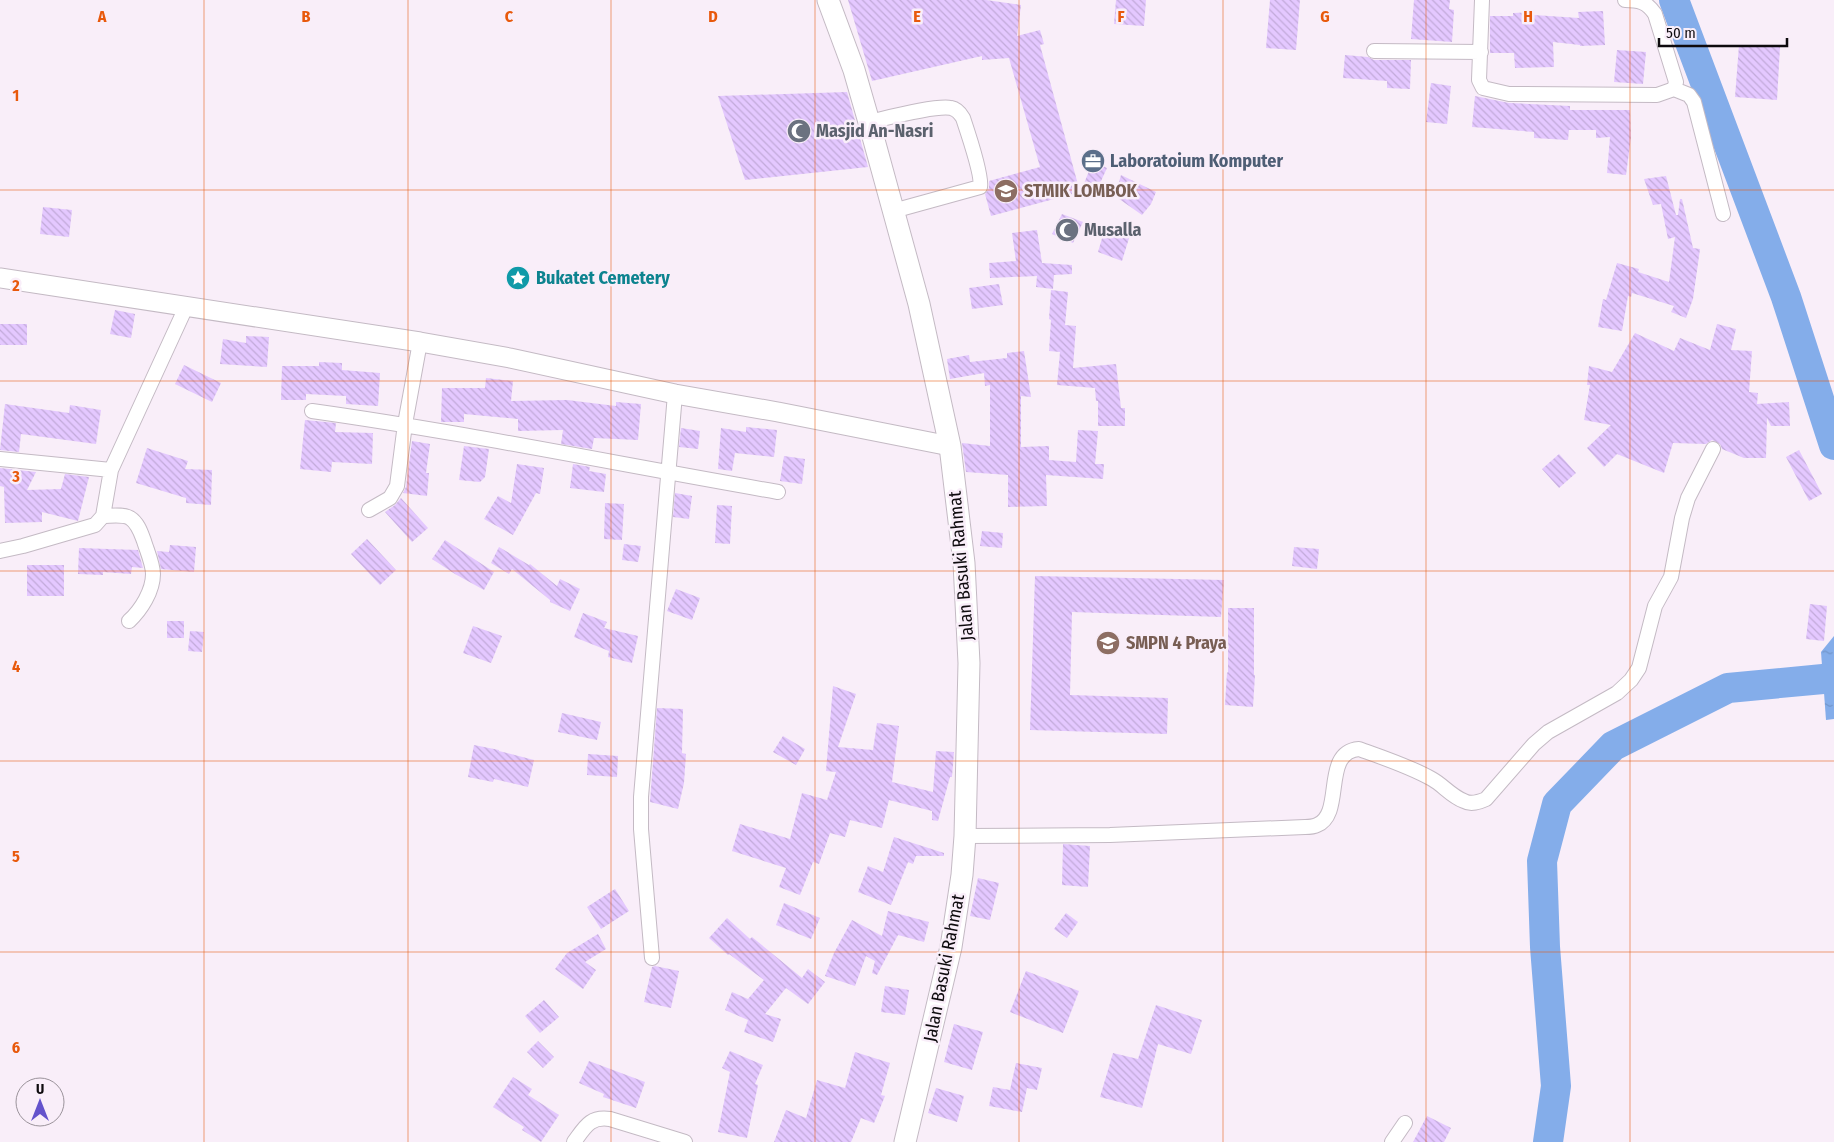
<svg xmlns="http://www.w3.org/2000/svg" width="1834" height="1142" font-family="'Fira Sans Condensed',sans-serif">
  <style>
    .water { fill: url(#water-ripples) }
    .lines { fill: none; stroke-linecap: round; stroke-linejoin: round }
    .river { stroke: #84adea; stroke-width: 30 }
    .building { fill: url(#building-back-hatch) }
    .minor-casing { stroke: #c4bac4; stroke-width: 16 }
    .secondary-casing { stroke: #c4bac4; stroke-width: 21 }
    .primary-casing { stroke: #c4bac4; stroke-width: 23 }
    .minor { stroke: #fff; stroke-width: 14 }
    .secondary { stroke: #fff; stroke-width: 19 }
    .primary { stroke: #fff; stroke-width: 21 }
    .grid { fill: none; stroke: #e8590c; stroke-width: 1; stroke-opacity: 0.55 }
    .labels { text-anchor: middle; stroke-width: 5; stroke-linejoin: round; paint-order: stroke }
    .worship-label { font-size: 18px; font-weight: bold; fill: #5b616d; stroke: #f9eef9; text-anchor: start }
    .service-label { font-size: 18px; font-weight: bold; fill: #4e5e75; stroke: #f9eef9; text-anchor: start }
    .education-label { font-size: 18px; font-weight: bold; fill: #785e54; stroke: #f9eef9; text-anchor: start }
    .culture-label { font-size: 18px; font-weight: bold; fill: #0d838f; stroke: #f9eef9; text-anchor: start }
    .street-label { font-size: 18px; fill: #0e0b0e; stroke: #f9eef9 }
    .grid-label { font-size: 16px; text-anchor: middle; font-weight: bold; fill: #e8590c; stroke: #f9eef9; stroke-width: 5; stroke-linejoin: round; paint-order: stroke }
  </style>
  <defs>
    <pattern id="water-ripples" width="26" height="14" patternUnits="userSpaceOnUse" patternTransform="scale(1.25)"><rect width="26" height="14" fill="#84adea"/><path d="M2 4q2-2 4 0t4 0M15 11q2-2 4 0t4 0" fill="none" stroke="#7194c8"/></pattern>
    <pattern id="building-back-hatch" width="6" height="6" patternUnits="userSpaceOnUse" patternTransform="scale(1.25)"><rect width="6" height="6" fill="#e4c8ff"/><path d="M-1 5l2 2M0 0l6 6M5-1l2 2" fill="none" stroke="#c2aad9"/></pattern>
  </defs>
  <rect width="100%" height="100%" fill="#f9eef9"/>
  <path class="water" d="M1834,636V719L1826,720L1821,652Z"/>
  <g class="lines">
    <path class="river" d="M1674,0L1786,297L1834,445
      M1548,1142L1556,1086L1545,947L1542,861L1557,804L1613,746L1728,688L1823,679"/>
  </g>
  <path class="building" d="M848,0H986L1021,5L1017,36L1040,30L1044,44L1040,45L1080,192L991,216L985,194L989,188V181L1040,167L1009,58L982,60V56L872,81Z
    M1116,0H1146L1144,26L1114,24Z
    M1270,0H1300L1296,50L1266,48Z
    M1414,0H1450L1449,9L1454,10L1452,42L1411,39Z
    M1603,11L1605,45L1580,46V45L1553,42L1554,67L1515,68L1514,53H1490V16H1513V13L1534,12V15L1579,18L1578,12Z
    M1739,45L1780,47L1777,100L1735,97Z
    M1617,50L1646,52L1643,84L1614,82Z
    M1345,55L1368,57L1374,60H1411L1410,89L1387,88V81L1343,78Z
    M1431,83L1451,86L1447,124L1426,122Z
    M847,92L868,167L745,180L718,96Z
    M1475,96L1509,103L1570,106V110H1630L1631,137L1626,175L1607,173L1610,137L1596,138V130H1569L1568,140L1534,138V132L1472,127Z
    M1093,161L1107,168L1096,192L1083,186Z
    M1121,175L1156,192L1151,204L1142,215L1115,196Z
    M1666,176L1676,215H1678L1680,199H1682L1693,248L1700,249L1693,299L1686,318L1671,312L1674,306L1632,293L1631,297L1628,296L1622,331L1598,327L1603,299L1606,300L1617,263L1639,269L1638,272L1669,282L1675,237L1668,239L1661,204L1653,205L1644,179Z
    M43,207L72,210L69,237L40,234Z
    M1062,214L1083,222L1073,243L1052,234Z
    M1105,228L1130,235L1122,261L1098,252Z
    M1037,230L1042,263L1072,265V274L1054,275L1053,289L1036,287L1037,276L990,278L989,263L1016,261L1012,233Z
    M999,284L1003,305L972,309L969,288Z
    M1051,290L1068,292L1065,325L1076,326L1073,368L1116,364L1121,408H1125V426H1098V401H1096L1095,388L1057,385L1060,352L1049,351L1051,320L1049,319Z
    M115,310L135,314L131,338L110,334Z
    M0,324H27V345H0Z
    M1717,324L1736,329L1731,350L1752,351L1749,392L1758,393L1757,404L1789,402L1790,426H1771L1767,418L1766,458H1744L1722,449L1720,444L1712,440L1706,444L1673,443L1664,473L1617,454L1604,467L1587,448L1611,425L1584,420L1590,385H1587L1589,366L1612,372L1635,333L1674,351L1680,338L1710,350Z
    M246,336L269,337L267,367L220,364L223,339L246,343Z
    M1024,351L1031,397L1021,396V447L1049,446V460L1076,462L1078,430L1098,431L1095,464H1104L1103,479L1046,475L1047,506L1008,507V475L966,472L962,443L990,446V385L985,386L984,373L950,379L947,359L969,355L970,362L1007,358V353Z
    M319,362L342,363V370L380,373L378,406L346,404V396L306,394V400H281L282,366H319Z
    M184,365L221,383L212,402L175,384Z
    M486,378L513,381L511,401L567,400L616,406V402L641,404L638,440L594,438L592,449L561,444L563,430L518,431V419L464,414V422H441L442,388H485Z
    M5,404L69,413L70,405L101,410L96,444L21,434L19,452L0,450Z
    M305,420L336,423L335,432L373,433L372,464L332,462L331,472L300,469Z
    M746,427L777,430L774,457L735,453L732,471L718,469L721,428L746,432Z
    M681,428L700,431L698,449L679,447Z
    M412,441L430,444L426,473H429L427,496L403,493L406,487Z
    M464,446L489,449L485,477L480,482L459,480Z
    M147,448L188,461L185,469L212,470L211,505L186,503V498L136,483Z
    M1799,450L1822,494L1809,501L1786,457Z
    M1559,454L1576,473L1559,488L1542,469Z
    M784,456L805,459L802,484L780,481Z
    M517,464L544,468L540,494L536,493L513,535L484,519L498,496L511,503Z
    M573,464L590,467L589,471L606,474L604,492L570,488Z
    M0,468L36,472L27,490L61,489L65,474L89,477L78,521L42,512V522L5,523L4,487L0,486Z
    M675,493L692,496L689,519L673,517Z
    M401,498L428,528L412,542L385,512L395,505Z
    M605,503L624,504L622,540L604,539Z
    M717,505L732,506L730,544L715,543Z
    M982,531L1003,533L1002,548L980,546Z
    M367,539L396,570L380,585L351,554Z
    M445,540L494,572L484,590L455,574L432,559Z
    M624,544L641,546L638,562L622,560Z
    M170,545L196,547L194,572L161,569L157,551L169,552Z
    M499,547L529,565L530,564L557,586L560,579L580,589L570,611L550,602V600L512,569L509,574L491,563Z
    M1294,547L1319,549L1317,569L1292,566Z
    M79,548L138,550L143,568L132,567L131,574L103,572V575L78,574Z
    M27,565H64V596H27Z
    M1035,576L1224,580L1221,617L1072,612L1070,695L1168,698L1167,734L1030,730Z
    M676,589L700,598L692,620L667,611Z
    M1810,604L1827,606L1824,641L1806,639Z
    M1228,608H1254V675H1255L1253,707L1225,705L1227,672L1228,673Z
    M583,613L607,622L604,628L638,636L632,663L608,657L609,651L574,637Z
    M167,621H184V638H167Z
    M473,626L502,636L491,663L463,653Z
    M190,631L204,632L202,652L188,651Z
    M833,686L856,694L838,747L873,750L877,723L899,726L892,782L933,792L936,751L954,752L952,777H950L938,821L932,820V811L889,800L882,828L850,820L845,837L830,833L819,864L813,862L800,895L779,887L786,868L732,851L740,824L790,839L802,793L827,800L836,772L826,771Z
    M657,708L683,709L682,753L686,754L684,783L678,809L650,802Z
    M562,713L601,722L597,740L558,732Z
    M783,736L805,749L796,765L773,752Z
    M474,745L499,750V751L534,760L528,787L494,779L493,782L468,777Z
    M588,754L618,756L617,777L587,775Z
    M894,837L944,853V856H916L913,864L908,862L891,905L858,892L868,866L883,872Z
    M1063,844L1090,846L1088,887L1062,885Z
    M978,878L999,883L990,920L970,916Z
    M615,889L629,911L601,929L587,907Z
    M784,903L820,918L811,939L776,925Z
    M888,911L929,922L924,942L898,935L877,975L872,973L875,961L866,956L855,986L825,976L834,953L852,920L882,936Z
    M1066,913L1078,922L1067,938L1054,929Z
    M727,918L750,939L752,937L802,978L808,969L825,982L808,1004L786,988L765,1014L781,1019L773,1042L744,1032L748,1020L725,1010L732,992L748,999L764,980L729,954L728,955L709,938Z
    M598,934L606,949L585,962L596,970L583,989L555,969L567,953Z
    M655,966L679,971L671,1008L644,1002L652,967Z
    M1026,971L1079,991L1063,1033L1010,1012Z
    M885,986L909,990L905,1015L881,1012Z
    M544,1000L559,1017L540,1033L525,1016Z
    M1156,1005L1202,1020L1191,1054L1158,1044L1142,1108L1100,1097L1113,1053L1138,1059Z
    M954,1024L983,1032L972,1070L944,1062Z
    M538,1041L554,1057L543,1068L527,1052Z
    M730,1051L763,1065L755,1084L758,1085L747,1138L718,1132L730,1072L722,1068Z
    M855,1052L890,1063L881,1095L885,1096L874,1123L861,1118L851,1142H774L786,1110L806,1118L817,1080L845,1088Z
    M589,1061L645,1082L636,1108L603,1097L604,1094L579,1083Z
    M1016,1063L1042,1068L1037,1090L1027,1088L1022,1112L989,1106L993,1087L1010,1090Z
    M513,1077L532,1089L528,1095L559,1115L541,1142L522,1130L524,1127L493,1107Z
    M936,1088L964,1096L957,1122L928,1113Z
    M1427,1116L1451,1128L1444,1142H1413Z"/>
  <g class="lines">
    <g class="minor-casing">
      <path id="minor" d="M1482,0L1479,80L1483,88L1509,94L1657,95L1674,89L1676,82L1655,14C1647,2 1639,0 1625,0
        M1374,51L1481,52
        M1674,89L1689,95L1694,102L1723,214
        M869,122C887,118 936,105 951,108C957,109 960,113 963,118C967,130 983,177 980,187L893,211
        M312,411C468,433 622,465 778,492
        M0,459L111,470L103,516L95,525L23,546L0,551
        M111,470L186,307
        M369,510L390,498L397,486L405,424L420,342
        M103,516C111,516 123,514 130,518C138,523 141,533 144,541C147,551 153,564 153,574C153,591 141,610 129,621
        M965,836L1110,835L1305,827C1308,827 1313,827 1317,825C1345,814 1321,752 1359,749C1384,758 1409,766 1432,779C1443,785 1451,796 1464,801C1471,805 1479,802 1486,799L1534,744L1548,732L1617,693L1631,680L1639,668L1655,606L1671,577L1682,518L1688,498L1713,449
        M652,958L641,829V797L675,394
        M574,1142C585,1127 590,1116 610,1119L685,1142
        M1392,1142L1405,1123"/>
    </g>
    <g class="secondary-casing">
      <path id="secondary" d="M0,278L420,342L510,358L675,394L778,412L950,446"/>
    </g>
    <g class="primary-casing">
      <path id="primary" d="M828,0L854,70L869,122L919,304L950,446L964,563L969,663L965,836L962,875L951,947L905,1142"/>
    </g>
    <use href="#minor" class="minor"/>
    <use href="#secondary" class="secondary"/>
    <use href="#primary" class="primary"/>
  </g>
  <path class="grid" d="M204,0V1142M408,0V1142M611,0V1142M815,0V1142M1019,0V1142M1223,0V1142M1426,0V1142M1630,0V1142M0,190H1834M0,381H1834M0,571H1834M0,761H1834M0,952H1834"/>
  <defs>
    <g id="mosque-disc" transform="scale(1.25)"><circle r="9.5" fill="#6b7280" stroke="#f9eef9"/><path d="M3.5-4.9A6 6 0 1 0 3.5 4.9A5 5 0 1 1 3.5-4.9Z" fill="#fff"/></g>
    <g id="office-disc" transform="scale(1.25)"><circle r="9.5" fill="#5c6f8a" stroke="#f9eef9"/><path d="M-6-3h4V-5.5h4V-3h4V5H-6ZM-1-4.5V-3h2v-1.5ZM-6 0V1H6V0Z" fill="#fff"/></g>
    <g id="university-disc" transform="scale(1.25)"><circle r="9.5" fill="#8d6e63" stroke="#f9eef9"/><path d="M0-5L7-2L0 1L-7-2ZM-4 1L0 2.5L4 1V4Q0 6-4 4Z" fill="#fff"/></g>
    <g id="sight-disc" transform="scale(1.25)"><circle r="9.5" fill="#0f9aa8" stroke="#f9eef9"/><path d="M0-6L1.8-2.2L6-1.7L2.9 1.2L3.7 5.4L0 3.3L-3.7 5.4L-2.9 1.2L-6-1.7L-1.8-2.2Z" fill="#fff"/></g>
    <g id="school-disc" transform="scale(1.25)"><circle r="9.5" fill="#8d6e63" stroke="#f9eef9"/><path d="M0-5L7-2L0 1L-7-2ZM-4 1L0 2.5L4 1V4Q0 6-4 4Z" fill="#fff"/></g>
  </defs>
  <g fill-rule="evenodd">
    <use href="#mosque-disc" x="799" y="131"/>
    <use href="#office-disc" x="1093" y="161"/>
    <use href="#university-disc" x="1006" y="191"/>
    <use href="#mosque-disc" x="1067" y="230"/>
    <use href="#sight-disc" x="518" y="278"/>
    <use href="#school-disc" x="1108" y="643"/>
  </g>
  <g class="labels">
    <g class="worship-label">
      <text x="816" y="137">Masjid An-Nasri</text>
      <text x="1084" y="236">Musalla</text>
    </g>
    <g class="service-label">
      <text x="1110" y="167">Laboratoium Komputer</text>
    </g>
    <g class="education-label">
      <text x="1024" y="197">STMIK LOMBOK</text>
      <text x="1126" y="649">SMPN 4 Praya</text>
    </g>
    <g class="culture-label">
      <text x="536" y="284">Bukatet Cemetery</text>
    </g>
    <g class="street-label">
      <text transform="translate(961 566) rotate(-95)" y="6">Jalan Basuki Rahmat</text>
      <text transform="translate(944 968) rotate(-79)" y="6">Jalan Basuki Rahmat</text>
    </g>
  </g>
  <g class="grid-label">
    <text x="102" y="22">A</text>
    <text x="306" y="22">B</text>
    <text x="509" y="22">C</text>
    <text x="713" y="22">D</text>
    <text x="917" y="22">E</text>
    <text x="1121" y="22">F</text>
    <text x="1325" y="22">G</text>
    <text x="1528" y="22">H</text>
    <text x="16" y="101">1</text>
    <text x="16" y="291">2</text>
    <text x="16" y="482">3</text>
    <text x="16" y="672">4</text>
    <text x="16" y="862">5</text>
    <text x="16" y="1053">6</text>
  </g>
  <g transform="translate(40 1102)"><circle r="24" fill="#f9eef9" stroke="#9b939b"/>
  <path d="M0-4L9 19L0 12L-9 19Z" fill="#6453cc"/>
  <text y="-8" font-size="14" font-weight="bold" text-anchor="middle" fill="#0e0b0e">U</text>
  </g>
  <path d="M1659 38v8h128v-8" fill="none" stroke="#0e0b0e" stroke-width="2.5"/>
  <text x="1666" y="38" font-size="15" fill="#0e0b0e" stroke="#f9eef9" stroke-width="4" paint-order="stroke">50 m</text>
</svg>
